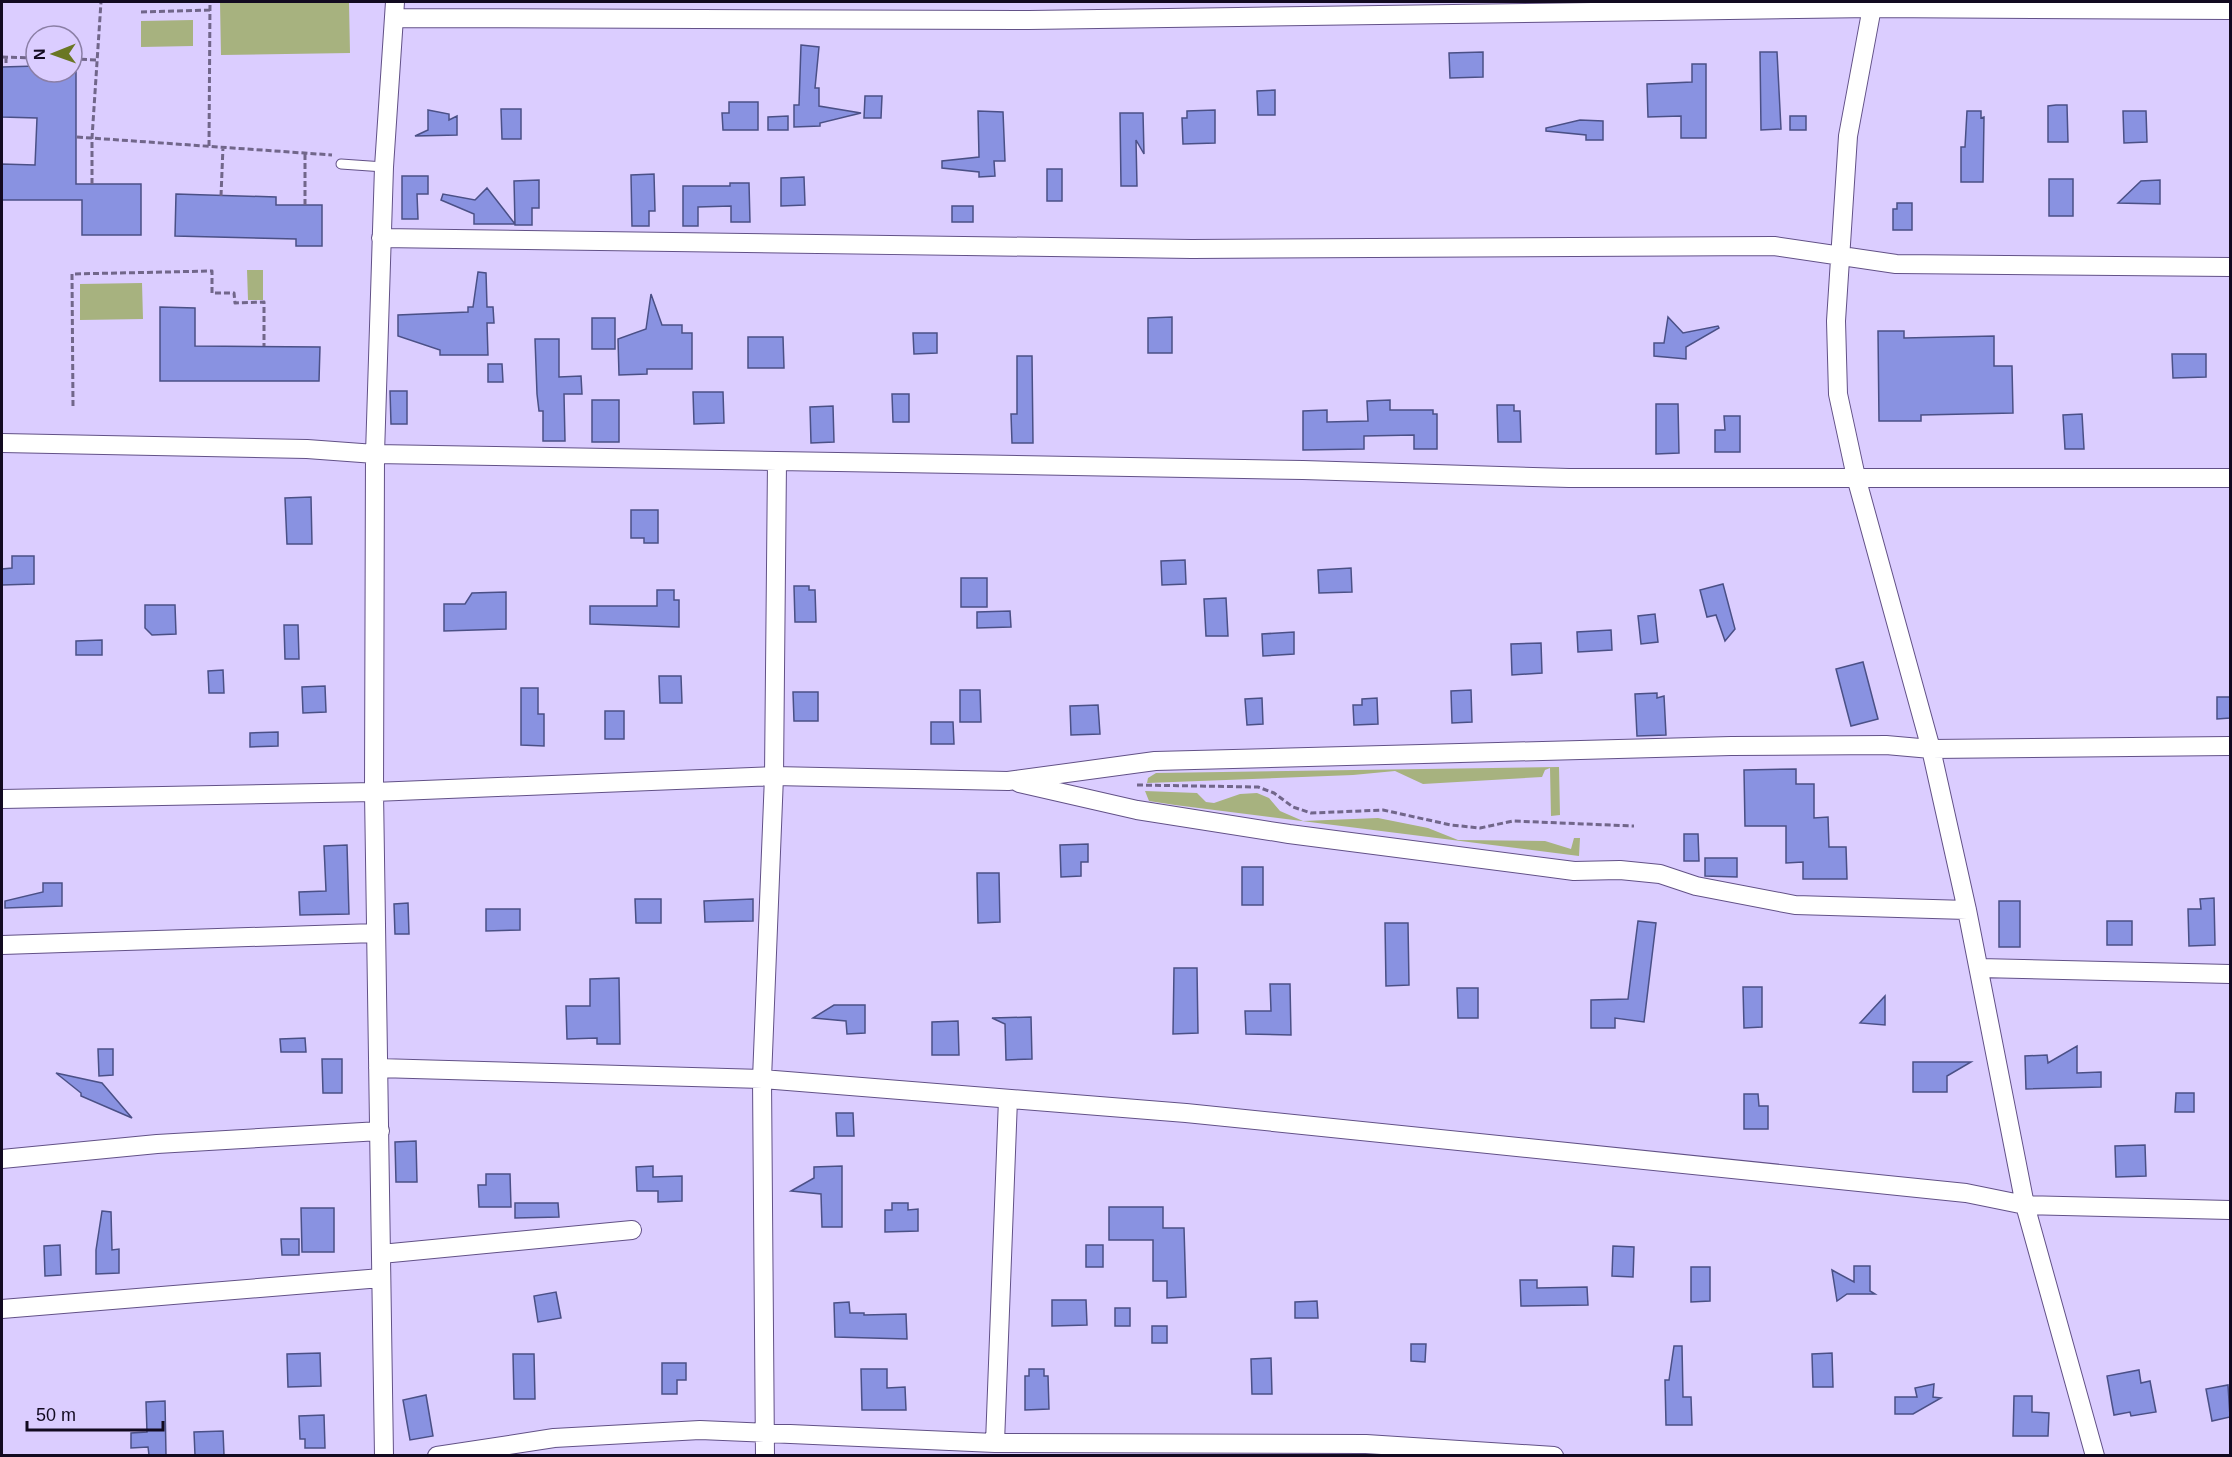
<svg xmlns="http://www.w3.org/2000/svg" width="2232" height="1457" font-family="Arial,sans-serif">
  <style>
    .green { fill: #a7b27f }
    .building { fill: #8992e1; stroke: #4b5086; stroke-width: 1.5 }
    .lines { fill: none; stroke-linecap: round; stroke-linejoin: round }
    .lane-casing { stroke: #625187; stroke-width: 11 }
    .street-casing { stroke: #625187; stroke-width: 20 }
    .path { stroke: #71668a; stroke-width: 3; stroke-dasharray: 6 3; stroke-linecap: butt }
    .lane { stroke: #fff; stroke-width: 9 }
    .street { stroke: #fff; stroke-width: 18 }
  </style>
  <rect width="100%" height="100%" fill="#dbcdff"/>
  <path class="green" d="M220,2H349L350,53L221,55Z
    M193,20V46L141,47V21Z
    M247,270H263V300H248Z
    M142,283L143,319L80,320V284Z
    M1559,767L1560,815L1551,816L1550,768L1545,770L1542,777L1423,784L1395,771L1353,775L1147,783L1148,778L1156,773Z
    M1145,791L1197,793L1206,802L1214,803L1240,794L1257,793L1269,798L1280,811L1303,821L1378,818L1428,828L1458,840L1545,841L1571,849L1574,838H1580L1579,856L1175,805L1149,801Z"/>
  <path class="building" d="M801,45L819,47L815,88H819V106L861,113L820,123V126L794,127V105H799Z
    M1483,52V77L1450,78L1449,53Z
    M1760,52H1777L1781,129L1761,130Z
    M1692,64H1706V138H1681V116L1648,117L1647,84L1692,82Z
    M36,66V72H76V184H141V235H82V200H2V164L35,165L37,118L2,117V67Z
    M1275,90V115H1258L1257,91Z
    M865,96H882L881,118H864Z
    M729,102H758V130H723L722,113H729Z
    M2056,105H2067L2068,142H2048V106Z
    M501,109H521V139H502Z
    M428,110L449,114V120L457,116V135L415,136L428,130Z
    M1215,110V143L1183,144L1182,118H1187V111Z
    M978,111L1003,112L1005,161H994L995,176L979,177V172L942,168V161L979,157Z
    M1967,111H1981V118L1984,117L1983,182H1961V147H1965Z
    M2123,111H2146L2147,142L2124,143Z
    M1120,113H1143L1144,154L1136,140L1137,186H1121Z
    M788,116V130H768V117Z
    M1790,116H1806V130H1790Z
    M1580,120L1603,121V140H1586V135L1546,131V128Z
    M1047,169H1062V201H1047Z
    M654,174L655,211H649V226H632L631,175Z
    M402,176H428V194H417L418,219H402Z
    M804,177L805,205L781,206V178Z
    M2049,179H2073V216H2049Z
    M539,180V208H532V225H515L514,181Z
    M2160,180V204L2118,203L2141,181Z
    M730,183H749L750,222H731V206L698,207V226H683V186H730Z
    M487,188L515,224H474V214L441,200L443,194L475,200Z
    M176,194L276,197V205H322V246H296V239L175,236Z
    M1897,203H1912V230H1893V209H1897Z
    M952,206H973V222H952Z
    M478,272L486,273L487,307H493L494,323H487L488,355H440V350L398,336V315L468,312V307H473Z
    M651,294L662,325H682V333H692V369H647V374L619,375L618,339L646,329Z
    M160,307L195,308V346L320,347L319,381H160Z
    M1172,317V353H1148V318Z
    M1668,317L1683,333L1718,326L1719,328L1686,347V359L1654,356V343H1664Z
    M592,318H615V349H592Z
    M1878,331H1904V338L1994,336V366H2012L2013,413L1921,415V421H1879Z
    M913,333H937V353L914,354Z
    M748,337H783L784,368H748Z
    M535,339H559V377L581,376L582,394H564L565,441H543V411H539L537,394Z
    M2172,354H2206V377L2173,378Z
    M1017,356H1032L1033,443H1012L1011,414H1017Z
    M488,364H502L503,382H488Z
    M390,391H407V424H391Z
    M693,392H723L724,423L694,424Z
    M892,394H909V422H893Z
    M592,400H619V442H592Z
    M1390,400V410H1433V414H1437V449H1414V435L1364,436V449L1303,450V411L1327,410V422L1368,421L1367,401Z
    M1656,404H1678L1679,453L1656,454Z
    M1497,405H1514V411H1520L1521,442H1498Z
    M833,406L834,442L811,443L810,407Z
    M2082,414L2084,449H2065L2063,415Z
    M1724,416H1740V452H1715V430H1725Z
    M311,497L312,544H287L285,498Z
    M631,510H658V543H644V538H631Z
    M12,556H34V584L2,585V569L12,568Z
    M1185,560L1186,584L1162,585L1161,561Z
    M1351,568L1352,592L1319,593L1318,570Z
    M961,578H987V607H961Z
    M1723,584L1735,629L1725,641L1716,615L1707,617L1700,590Z
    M794,586H809V590H815L816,622H795Z
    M657,590H674V600H679V627L590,624V606H657Z
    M506,592V629L444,631V604H465L472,593Z
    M1226,598L1228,636H1206L1204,599Z
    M145,605H175L176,634L152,635L145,628Z
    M1010,611L1011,627L977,628V612Z
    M1655,614L1658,642L1641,644L1638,616Z
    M284,625H298L299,659H285Z
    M1611,630L1612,650L1578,652L1577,632Z
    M1294,632V654L1263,656L1262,634Z
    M102,640V655H76V641Z
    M1541,643L1542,673L1512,675L1511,644Z
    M1863,662L1878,719L1851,726L1836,669Z
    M223,670L224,693H209L208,671Z
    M659,676H681L682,703H660Z
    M325,686L326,712L303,713L302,687Z
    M521,688H538V714H544V746L521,745Z
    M960,690H980L981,722H960Z
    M1471,690L1472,722L1452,723L1451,691Z
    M793,692H818V721H794Z
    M1657,693V698L1664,696L1666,735L1637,736L1635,694Z
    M2217,697H2230V718L2217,719Z
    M1262,698L1263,724L1247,725L1245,699Z
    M1377,698L1378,724L1354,725L1353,705H1362V699Z
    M1098,705L1100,734L1071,735L1070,706Z
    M605,711H624V739H605Z
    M931,722H953L954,744H931Z
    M278,732V746L250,747V733Z
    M1796,769V784H1814V818L1828,817L1829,847H1846L1847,879H1803V862L1786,863V826H1745L1744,770Z
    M1684,834H1698L1699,861H1684Z
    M1088,844V862H1081V876L1061,877L1060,845Z
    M347,845L349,914L300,915L299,892L326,891L324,846Z
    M1705,858H1737V877L1705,876Z
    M1242,867H1263V905H1242Z
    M977,873H999L1000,922L978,923Z
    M43,883H62V906L5,908V901L43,892Z
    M2214,898L2215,945L2189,946L2188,909H2201L2200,899Z
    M635,899H661V923H636Z
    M753,899V921L705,922L704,901Z
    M1999,901H2020V947H1999Z
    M408,903L409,934H395L394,904Z
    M486,909H520V930L486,931Z
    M1638,921L1656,923L1644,1022L1615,1018V1028H1591V1000L1628,999Z
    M2107,921H2132V945H2107Z
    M1385,923H1408L1409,985L1386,986Z
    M1174,968H1197L1198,1033L1173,1034Z
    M619,978L620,1044H597V1038L567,1039L566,1006H590V979Z
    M1270,984H1290L1291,1035L1246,1034L1245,1011H1271Z
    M1743,987H1762V1027L1744,1028Z
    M1457,988H1478V1018H1458Z
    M1885,996V1025L1860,1023Z
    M834,1005H865V1033L847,1034L846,1021L813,1018Z
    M1031,1017L1032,1059L1006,1060L1005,1024L992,1018Z
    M958,1021L959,1055H932V1022Z
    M305,1038L306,1052H281L280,1039Z
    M2077,1046V1073L2101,1072V1087L2026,1089L2025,1056L2047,1055L2048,1063Z
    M98,1049H113V1075L99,1076Z
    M322,1059H342V1093H323Z
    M1913,1062H1971L1947,1076V1092H1913Z
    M56,1073L102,1083L132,1118L81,1096V1093Z
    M2176,1093H2194V1112H2175Z
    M1744,1094H1758L1759,1106H1768V1129H1744Z
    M836,1113H853L854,1136H837Z
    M416,1141L417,1182H396L395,1142Z
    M2145,1145L2146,1176L2116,1177L2115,1146Z
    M653,1166V1177L682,1176V1201L658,1202V1191H637L636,1167Z
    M842,1166V1227H822L821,1194L791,1191L814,1178V1167Z
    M486,1174H510L511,1207H479L478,1185H486Z
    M515,1203H558L559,1217L515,1218Z
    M892,1203H908V1210L918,1209V1231L885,1232V1210H892Z
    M1109,1207H1163V1228H1184L1186,1297L1167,1298V1281H1153V1240H1109Z
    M301,1208H334V1252H302Z
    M102,1211L111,1212L112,1250L119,1249V1273L96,1274V1250Z
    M281,1239H299V1255H282Z
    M60,1245L61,1275L45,1276L44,1246Z
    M1086,1245H1103V1267H1086Z
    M1613,1246L1634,1247L1633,1277L1612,1276Z
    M1854,1266H1870V1291L1875,1294H1847L1837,1301L1832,1270L1854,1282Z
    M1691,1267H1710V1301L1691,1302Z
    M1520,1280H1537V1288L1587,1287L1588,1305L1521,1306Z
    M556,1292L561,1318L538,1322L534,1296Z
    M1052,1300H1086L1087,1325L1052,1326Z
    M1317,1301L1318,1318H1295V1302Z
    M849,1302L850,1313H864V1315L906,1314L907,1339L835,1337L834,1303Z
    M1115,1308H1130V1326H1115Z
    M1152,1326H1167V1343H1152Z
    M1411,1344H1426L1425,1362L1411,1361Z
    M1674,1346H1682L1683,1397H1691L1692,1425H1666L1665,1380H1669Z
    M320,1353L321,1386L288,1387L287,1354Z
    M1832,1353L1833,1387H1813L1812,1354Z
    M513,1354H534L535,1399H514Z
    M1271,1358L1272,1394H1252L1251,1359Z
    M662,1363H686V1380H677V1394H662Z
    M861,1369H887V1388L905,1387L906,1410H862Z
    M1029,1369H1044V1376H1048L1049,1409L1025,1410V1376H1029Z
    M2139,1370L2141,1383L2150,1381L2156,1412L2131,1416L2130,1412L2114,1415L2107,1376Z
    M1934,1384L1933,1397L1941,1398L1913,1414H1895V1397H1917L1915,1388Z
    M2228,1385L2230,1417L2212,1421L2206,1389Z
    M426,1395L433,1436L410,1440L403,1400Z
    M2014,1396H2032V1412L2049,1413L2048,1436H2013Z
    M165,1401L166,1455H149L148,1447L131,1448V1433L147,1432L146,1402Z
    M324,1415L325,1448H305V1439H300L299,1416Z
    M223,1431L224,1455H195L194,1432Z"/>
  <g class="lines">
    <g class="lane-casing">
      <path id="lane" d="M341,164L384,167"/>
    </g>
    <g class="street-casing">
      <path id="street" d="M1873,2L1848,136L1836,321L1838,394L1856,477L1931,749L1967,910L2025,1205L2095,1456
        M394,18L1029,20L1873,8L2230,10
        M381,238L1192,249L1774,246L1896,264L2230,267
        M2,443L307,449L375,454L1303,470L1569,478H2230
        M1019,783L1137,810L1289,834L1574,871L1620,870L1660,874L1696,886L1795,905L1967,910
        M2,799L374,792L774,776L1008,781L1155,761L1731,746L1886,745L1931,749L2230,746
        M2,945L376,933
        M1979,968L2230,974
        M378,1068L762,1079L1186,1113L1966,1193L2025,1205L2230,1210
        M2,1159L157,1144L380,1131
        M381,1254L632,1230
        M2,1309L381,1278
        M995,1443L1008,1099
        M384,1456L374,792L375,454L384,167L395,2
        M437,1456L554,1438L700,1430L995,1443L1366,1444L1554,1456
        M765,1456L762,1079L774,776L777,462"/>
    </g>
    <path class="path" d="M141,12L210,10
      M2,57L36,58
      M6,57V66
      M72,59L97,60
      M77,137L332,155
      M209,146L210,2
      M92,184V138L101,2
      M221,196L223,147
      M305,205V153
      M73,406L72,274L212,271V293H234L235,303L264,302V346
      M1137,785L1258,787L1274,793L1293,807L1311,813L1383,810L1451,825L1480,828L1513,821L1634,826"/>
    <use href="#lane" class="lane"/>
    <use href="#street" class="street"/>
  </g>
  <rect width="2232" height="1457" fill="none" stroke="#120a20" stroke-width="6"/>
  <g transform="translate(54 54) rotate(269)"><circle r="28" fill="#dbcdff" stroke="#8b7fa6" stroke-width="1.5"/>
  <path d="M0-4.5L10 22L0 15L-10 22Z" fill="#6a7723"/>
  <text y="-9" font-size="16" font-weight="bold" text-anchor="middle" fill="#120a20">N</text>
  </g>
  <path d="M27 1421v9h136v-9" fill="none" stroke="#120a20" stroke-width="3"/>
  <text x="36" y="1421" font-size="18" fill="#120a20" stroke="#dbcdff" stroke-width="4.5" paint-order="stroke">50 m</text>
</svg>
